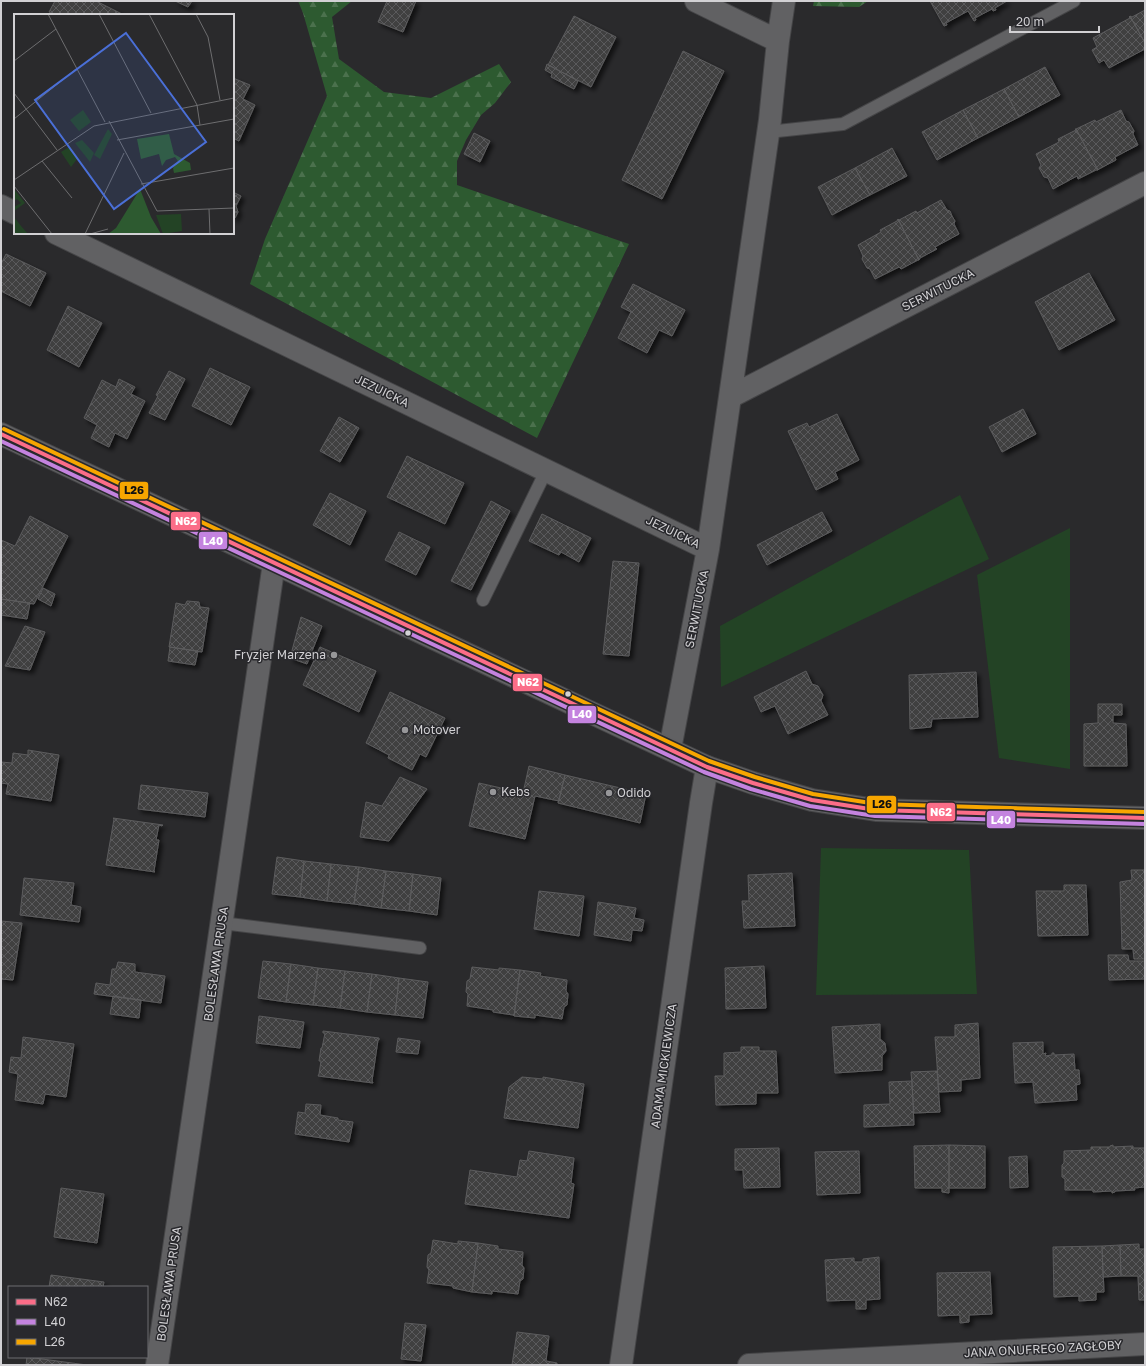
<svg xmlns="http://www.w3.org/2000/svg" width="1146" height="1366" font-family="'Golos Text',sans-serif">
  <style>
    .green { fill: #234325 }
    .forest { fill: url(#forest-firs) }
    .building { fill: url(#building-cross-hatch); stroke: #5c5c5d; filter: url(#shadow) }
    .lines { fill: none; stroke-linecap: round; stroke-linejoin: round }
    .service-casing { stroke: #454547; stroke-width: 14 }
    .minor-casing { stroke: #454547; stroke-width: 24 }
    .tertiary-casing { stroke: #454547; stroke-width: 24 }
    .service { stroke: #616163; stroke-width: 12 }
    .minor { stroke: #616163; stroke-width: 22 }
    .tertiary { stroke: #616163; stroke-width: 22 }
    .bus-1-casing { stroke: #29292d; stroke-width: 7 }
    .bus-2-casing { stroke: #29292d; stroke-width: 7 }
    .bus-3-casing { stroke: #29292d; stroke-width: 7 }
    .bus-1 { stroke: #fb6d88; stroke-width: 4 }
    .bus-2 { stroke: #c483df; stroke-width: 4 }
    .bus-3 { stroke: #f7a600; stroke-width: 4 }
    .bus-dot { fill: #d2d1d4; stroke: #29292d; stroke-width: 1.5 }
    .poi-dot { fill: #979799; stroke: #29292d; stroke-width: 1.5 }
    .labels { text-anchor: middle; stroke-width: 3; stroke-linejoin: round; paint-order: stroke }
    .street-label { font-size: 12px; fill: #d2d1d4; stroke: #29292d }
    .poi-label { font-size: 12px; fill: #d2d1d4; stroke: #29292d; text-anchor: start }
    .inset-road { fill: none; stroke: #6d6d6f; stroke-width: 1 }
    .view { fill: #4a6fd7; fill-opacity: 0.15; stroke: #4a6fd7; stroke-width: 2 }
    .inset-edge { fill: none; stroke: #d2d1d4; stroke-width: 2 }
    .line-badge { stroke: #29292d; stroke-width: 1.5 }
    .badge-label { font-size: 11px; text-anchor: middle; font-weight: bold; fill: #fff }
    .pale-badge-label { font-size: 11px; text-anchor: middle; font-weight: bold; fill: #111 }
  </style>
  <defs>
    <pattern id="forest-firs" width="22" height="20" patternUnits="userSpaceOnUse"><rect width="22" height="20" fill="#2d5a30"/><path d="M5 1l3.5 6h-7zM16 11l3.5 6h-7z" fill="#4b714d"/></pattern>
    <pattern id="building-cross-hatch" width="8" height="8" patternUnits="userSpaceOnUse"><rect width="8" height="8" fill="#3f3f41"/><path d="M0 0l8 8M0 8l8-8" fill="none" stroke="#5a5a5c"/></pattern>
    <filter id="shadow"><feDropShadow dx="3.5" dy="3.5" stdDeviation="2" flood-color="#0009"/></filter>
  </defs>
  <rect width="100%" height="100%" fill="#2a2a2c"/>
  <path class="green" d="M960,495L989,559L721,687L720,626Z
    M1070,528V769L999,758L977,575Z
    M821,848L969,850L977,994L816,995Z"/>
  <path class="forest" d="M298,1H352L332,17L339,59L384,92L431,98L499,64L511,82L495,103L481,115L466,140L457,161V185L629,244L537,438L250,284L265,239L327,96L303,13Z
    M814,1H868L859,7L813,6Z"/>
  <path class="building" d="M55,1H96L124,15H55L49,12Z
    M175,1H192L188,7Z
    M387,1H416L403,32L378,22Z
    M930,1H1007L995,8L996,10L993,11L992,9L975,18L976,20L974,21L968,11L946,23L947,25L944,26Z
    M1145,10V43L1130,16L1132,17Z
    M574,16L616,37L591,87L548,65Z
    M1130,16L1145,43V49L1109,68L1104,60L1099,63L1092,50L1097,47L1093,38L1130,18L1129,17Z
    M683,51L724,71L662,199L622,180Z
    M547,64L578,81L574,89L551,77L552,74L545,70Z
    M1045,67L1060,95L1019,117L1004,89Z
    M233,78L250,85L243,99L255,105L239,141L233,138Z
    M1004,89L1019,117L978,138L963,110Z
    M963,110L978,138L937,160L922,132Z
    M1121,110L1126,121L1129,122L1134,131L1133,134L1138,145L1115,157L1116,160L1099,169L1098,170L1076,129L1095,120L1096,122Z
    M1075,129H1076L1098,170H1096L1078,179L1077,176L1053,189L1048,178L1044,177L1039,168L1041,165L1036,154L1059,142L1058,139L1076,130Z
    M474,133L490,141L480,162L464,154Z
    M892,148L907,176L870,195L855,168Z
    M855,168L870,195L832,215L818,187Z
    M233,192L241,196L236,206L238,212L235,218L233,219Z
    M941,200L947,210L950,211L952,216L955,221L954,224L959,234L935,247L937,249L920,258L919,260L898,219L899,220L916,211L917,213Z
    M898,219L919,260H918L901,269L899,267L875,279L870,269L867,268L862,259L863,256L858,245L881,232L880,230L897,221Z
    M6,254L46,273L30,306L1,291V264Z
    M1089,273L1115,320L1059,350L1035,302Z
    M633,284L685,310L672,336L659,330L647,353L618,338L631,312L621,307Z
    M68,306L102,323L79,367L47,350Z
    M210,368L250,387L231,425L192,406Z
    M169,371L185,379L165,420L149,413L158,396L156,395Z
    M119,379L135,387L131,394L145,401L127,439L115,433L109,447L91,438L97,425L84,418L102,380L116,387Z
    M1023,409L1036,434L1002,452L989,427Z
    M837,414L859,460L835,472L838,479L816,490L788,431L807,423L809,427Z
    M339,417L359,428L340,462L320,451Z
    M407,456L464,483L445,524L387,497Z
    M330,493L366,511L350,545L313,525Z
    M491,501L510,511L471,590L451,581Z
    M822,512L832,531L767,565L757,545Z
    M542,514L591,538L579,562L561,552L559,555L529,541Z
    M30,516L68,536L34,604L1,599V540L15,546Z
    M399,532L430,547L416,575L385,560Z
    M613,561L639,563L629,656L603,654Z
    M43,588L55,594L51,606L38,599Z
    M1,599L30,603L27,619L1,615Z
    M187,601L199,602L200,607L209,608L202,652L169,647L176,603L185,605Z
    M301,617L322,626L307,664L290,658Z
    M25,626L45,632L30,670L5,666Z
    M170,647L198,651L195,665L168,661Z
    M320,647L376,671L359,712L303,685Z
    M806,671L812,684L818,686L823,695L821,701L828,715L788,734L775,706L761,712L754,697Z
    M976,672L978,717L932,719L931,727L910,729L909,675Z
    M390,692L445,718L426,757L420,754L412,770L388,758L389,755L366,743Z
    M1098,704H1122V715H1113V723L1126,724L1127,766H1084V724L1098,723Z
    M28,750L59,755L51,801L6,794L8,784L1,783V762L12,763L13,753L28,755Z
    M529,766L565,775L559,801L535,796L525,839L469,826L479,783L523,793Z
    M565,775L646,794L640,823L558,803Z
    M400,777L427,789L389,841L360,837L366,802L382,806Z
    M141,785L208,793L205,817L138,809Z
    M113,818L163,825L162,826L159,825L156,840H159L154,871L155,872L106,865L114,819Z
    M277,857L304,861L300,897L272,894Z
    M304,861L331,864L327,901L300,897Z
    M331,864L359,867L354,904L327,901Z
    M359,867L386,871L381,908L354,904Z
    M1131,870H1145V959H1134L1133,949H1122L1120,882L1132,880Z
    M386,871L413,874L409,911L381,908Z
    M792,873L795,926L744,928L742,901H749L748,875Z
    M413,874L441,878L437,915L409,911Z
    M24,878L74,883L71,905L81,907L79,922L20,915Z
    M1064,885H1086L1088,935L1038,936L1036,891H1064Z
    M539,891L584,896L579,936L534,929Z
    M598,902L636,908L634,918L644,920L642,931L632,930L631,941L594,935Z
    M1,921L22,923L13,980L1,979Z
    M1108,955H1128L1129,961H1145V979L1109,980Z
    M263,961L291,964L286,1002L258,998Z
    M118,962L135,964V972L165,976L161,1003L94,994L96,983L110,985L112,969H116Z
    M291,964L318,968L313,1005L286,1002Z
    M764,966L766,1008L726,1009L725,968Z
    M472,967L499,970V968L520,970L514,1016L513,1015L493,1012V1010L467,1006L468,994L466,992L467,981L470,979Z
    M318,968L345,971L340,1008L313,1005Z
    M520,970L541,973L540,976L567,980L566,991L568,994L567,1005L564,1007L562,1019L535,1015V1018L514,1016Z
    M345,971L372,974L367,1012L340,1008Z
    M372,974L399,978L395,1015L367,1012Z
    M399,978L428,982L423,1018L395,1015Z
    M113,996L141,1000L139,1018L110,1014Z
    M259,1016L304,1022L300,1048L256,1043Z
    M978,1023L980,1078L961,1080V1091L939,1092L935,1037H955V1025Z
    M880,1024V1039L885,1043L886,1051L882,1056V1070L835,1073L832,1027Z
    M323,1031L379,1038V1040H378L372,1081L373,1083L318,1076L319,1074L321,1061H319L321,1048H322L325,1033H323Z
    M23,1037L74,1044L66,1097L45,1094L43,1104L15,1100L18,1074L9,1072L11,1057L21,1058Z
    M398,1038L420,1041L418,1054L396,1052Z
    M1043,1042V1054L1046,1053L1045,1056L1052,1055V1053H1054V1055L1074,1054L1075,1070H1079L1080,1084L1076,1085L1077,1100L1035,1103L1033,1082L1015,1083L1013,1043Z
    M741,1047H759V1051H776L778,1093H756V1104L716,1105L715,1076H724V1053L741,1052Z
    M937,1071L940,1112L914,1113L911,1072Z
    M522,1077L543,1079V1077L584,1084L578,1128L504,1118L509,1087Z
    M912,1081L914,1125L864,1127V1105L890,1104L889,1082Z
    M306,1104L321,1105L320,1115L338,1118V1120L353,1122L349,1142L295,1134L298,1112L305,1113Z
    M949,1145L985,1146V1188H949Z
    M949,1145V1193L942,1192V1188H915L914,1146Z
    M1113,1145V1147L1133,1146V1148H1145V1187L1134,1188L1135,1190L1115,1191V1192L1112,1193V1191L1093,1192V1190H1065V1179L1062,1177V1165L1064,1163V1151L1091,1150V1147H1110V1146Z
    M779,1148L780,1187L744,1188L743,1170H735V1149Z
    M529,1151L574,1158L571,1183L574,1184L569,1218L465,1204L470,1170L517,1177L520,1160L527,1161Z
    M859,1151L860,1193L817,1195L815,1152Z
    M1027,1156L1028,1187L1010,1188L1009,1157Z
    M61,1188L104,1194L97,1243L54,1237Z
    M433,1240L458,1244V1241L478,1243L472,1292L453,1288V1286L427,1283L429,1270L427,1267L428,1255L431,1253Z
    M478,1243L498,1246V1249L523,1252L522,1265L524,1268L523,1279L520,1281L518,1294L492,1291V1294L472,1292Z
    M1139,1244V1249H1145V1300H1139L1138,1276H1121L1120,1245Z
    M1120,1245L1121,1276L1103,1277L1102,1246Z
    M1102,1246L1104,1292H1096V1300L1079,1301V1296L1054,1297L1053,1247Z
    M879,1257L880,1299L866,1300V1309H856V1300L827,1301L825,1260L854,1258V1262H863V1259Z
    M990,1272L992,1314L969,1315V1322L960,1323V1315L938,1316L937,1273Z
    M51,1275L104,1282L103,1287H49Z
    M405,1323L426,1325L421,1361L401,1359Z
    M517,1332L549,1336L546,1361L557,1363V1365H512Z
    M27,1357L87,1365H26Z"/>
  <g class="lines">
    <g class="service-casing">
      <path id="service" d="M768,132L843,124L1074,1
        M483,600L546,471
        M222,923L420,948"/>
    </g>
    <g class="minor-casing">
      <path id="minor" d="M696,1L778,41
        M1,206L15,213
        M56,233L708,549
        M730,397L1145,183
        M670,749L708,549L770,120L778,41L784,1
        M157,1365L274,563
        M621,1365L701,803L707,767
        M749,1365L1145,1344"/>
    </g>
    <g class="tertiary-casing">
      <path id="tertiary" d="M1,434L613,723L707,767L753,783L812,800L876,810L1145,818"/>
    </g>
    <use href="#service" class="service"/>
    <use href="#minor" class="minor"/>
    <use href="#tertiary" class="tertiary"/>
    <g class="bus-1-casing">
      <path id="bus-1" d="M1,434L707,767L753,783L812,800L876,810L1145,818"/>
    </g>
    <g class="bus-2-casing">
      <path id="bus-2" d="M1,441L704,772L751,789L810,806L875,816L1145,824"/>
    </g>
    <g class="bus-3-casing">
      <path id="bus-3" d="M4,429L709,761L755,777L813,794L877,804L1145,812"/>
    </g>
    <use href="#bus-1" class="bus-1"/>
    <use href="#bus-2" class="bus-2"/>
    <use href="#bus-3" class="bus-3"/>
  </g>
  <g class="bus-dot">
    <circle cx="408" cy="633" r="3.5"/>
    <circle cx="568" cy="694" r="3.5"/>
  </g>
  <g class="poi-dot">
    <circle cx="334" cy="655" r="4"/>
    <circle cx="405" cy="730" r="4"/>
    <circle cx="493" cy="792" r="4"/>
    <circle cx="609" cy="793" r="4"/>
  </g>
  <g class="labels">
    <g class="street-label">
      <text transform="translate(938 290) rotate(-27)" y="4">SERWITUCKA</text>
      <text transform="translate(382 391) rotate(26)" y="4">JEZUICKA</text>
      <text transform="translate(673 532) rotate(26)" y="4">JEZUICKA</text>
      <text transform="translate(697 609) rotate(-79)" y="4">SERWITUCKA</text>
      <text transform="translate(216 964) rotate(-82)" y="4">BOLESŁAWA PRUSA</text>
      <text transform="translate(664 1066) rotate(-82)" y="4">ADAMA MICKIEWICZA</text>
      <text transform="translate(169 1284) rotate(-82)" y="4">BOLESŁAWA PRUSA</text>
      <text transform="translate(1043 1349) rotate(-3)" y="4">JANA ONUFREGO ZAGŁOBY</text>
    </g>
    <g class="poi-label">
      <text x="326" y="659" text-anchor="end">Fryzjer Marzena</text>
      <text x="413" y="734">Motover</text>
      <text x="501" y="796">Kebs</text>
      <text x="617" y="797">Odido</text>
    </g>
  </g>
  <g transform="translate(14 14)">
    <rect width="220" height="220" fill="#2a2a2c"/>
    <path d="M69,96L77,108L65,117L56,106ZM94,115L98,120L86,145L80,141ZM68,126L80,139L76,148L61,129ZM55,133L63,145L57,153L47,138ZM0,175L11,189L0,197V193L7,189L3,185L0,187ZM167,200L168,217L149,220L142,201ZM0,203L7,212L14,220H0Z" fill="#234325"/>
    <path d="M155,120L160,140L176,149L177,156L160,159L159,154L164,147L161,143L152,146L148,152L145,140L127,145L123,125ZM126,175L137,203L147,220H94L102,214Z" fill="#2d5a30"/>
    <path class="inset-road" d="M34,0L91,108M85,0L137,99M135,0L183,91L186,111M182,0L194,23L206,86M0,47L42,15M0,79L43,136M0,105L62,55M95,107L143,197L220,194M103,126L220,105M28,147L58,184M0,166L80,112L220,84M127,170L220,154M0,172L38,220M195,195L196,220M71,220L110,139M76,220L94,215"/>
    <path class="view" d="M112,19L192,128L100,195L21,86Z"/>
    <rect width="220" height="220" class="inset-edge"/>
  </g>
  <g class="line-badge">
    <rect x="119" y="481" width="30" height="19" rx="4" fill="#f7a600"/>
    <rect x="170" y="511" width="31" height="20" rx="4" fill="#fb6d88"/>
    <rect x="198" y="531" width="30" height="19" rx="4" fill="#c483df"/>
    <rect x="512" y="673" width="31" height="19" rx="4" fill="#fb6d88"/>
    <rect x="567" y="705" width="30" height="19" rx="4" fill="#c483df"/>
    <rect x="866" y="795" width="31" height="19" rx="4" fill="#f7a600"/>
    <rect x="926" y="802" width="30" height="20" rx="4" fill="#fb6d88"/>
    <rect x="986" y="810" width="30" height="19" rx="4" fill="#c483df"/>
  </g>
  <g class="badge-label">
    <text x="186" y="525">N62</text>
    <text x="213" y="545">L40</text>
    <text x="528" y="686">N62</text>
    <text x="582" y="718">L40</text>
    <text x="941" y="816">N62</text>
    <text x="1001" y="824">L40</text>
  </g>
  <g class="pale-badge-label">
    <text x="134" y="494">L26</text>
    <text x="882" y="808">L26</text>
  </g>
  <rect width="1146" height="1366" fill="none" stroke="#d2d1d4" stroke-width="4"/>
  <rect x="8" y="1286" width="140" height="72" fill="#29292d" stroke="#6d6c70"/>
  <rect x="16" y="1299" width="20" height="6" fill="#fb6d88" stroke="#6d6c70"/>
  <text x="44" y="1306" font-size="12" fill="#d2d1d4">N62</text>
  <rect x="16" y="1319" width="20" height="6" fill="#c483df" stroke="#6d6c70"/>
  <text x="44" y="1326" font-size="12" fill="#d2d1d4">L40</text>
  <rect x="16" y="1339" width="20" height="6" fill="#f7a600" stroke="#6d6c70"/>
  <text x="44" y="1346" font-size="12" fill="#d2d1d4">L26</text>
  <path d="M1010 26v6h89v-6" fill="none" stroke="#d2d1d4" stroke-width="2"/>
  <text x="1016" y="26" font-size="12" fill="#d2d1d4" stroke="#29292d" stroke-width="3" paint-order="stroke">20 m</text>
</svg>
